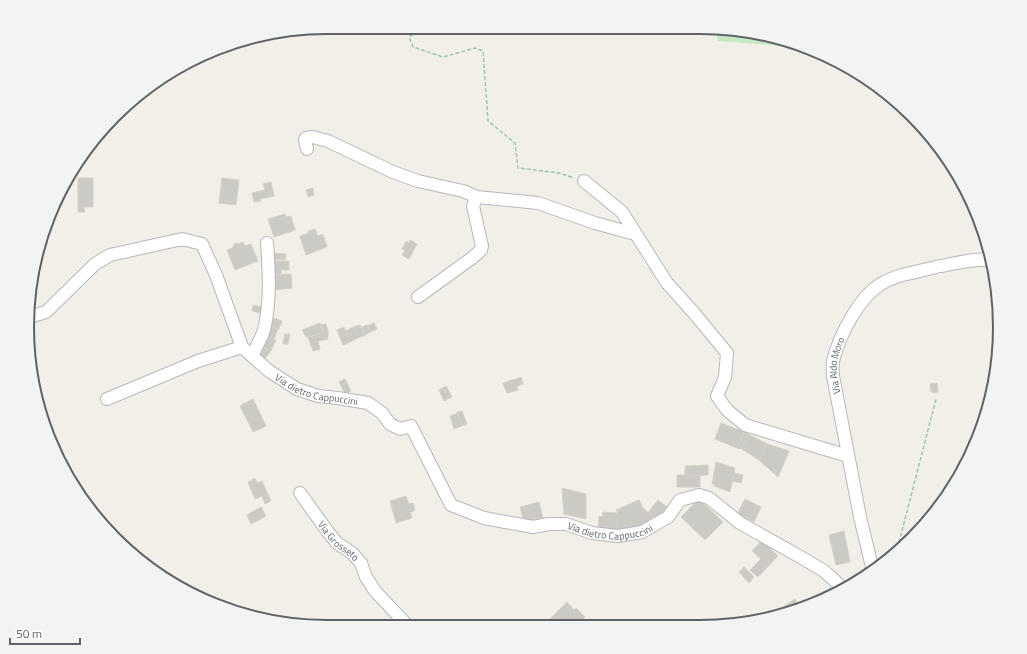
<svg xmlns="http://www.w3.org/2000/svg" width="1027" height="654" font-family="'Titillium Web',sans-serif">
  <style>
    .green { fill: #c5e8c5 }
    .building { fill: #cccac5; stroke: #d6d1c6 }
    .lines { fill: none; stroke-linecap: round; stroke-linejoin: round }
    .minor-casing { stroke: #b5b8bc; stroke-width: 14 }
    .path { stroke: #9cc7a9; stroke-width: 1.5; stroke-dasharray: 4 2; stroke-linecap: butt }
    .minor { stroke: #fff; stroke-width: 12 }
    .labels { text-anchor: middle; stroke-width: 4; stroke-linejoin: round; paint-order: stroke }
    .street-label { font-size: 10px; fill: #5f6368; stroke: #fff }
    .rim { fill: none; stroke: #5f6368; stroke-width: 2 }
  </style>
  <rect width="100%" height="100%" fill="#f1efe8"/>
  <path class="green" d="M715,29L739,30L810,48L718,41Z"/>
  <path class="building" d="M78,178H93V207H84L85,212H78Z
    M222,178L239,180L236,205L219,203Z
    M271,182L274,196L260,199L261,201L254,202L252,193L265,190L263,184Z
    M313,188L314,195L308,197L306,190Z
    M61,196L62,205L56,206Z
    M285,214L286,217L291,216L295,230L274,237L268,219Z
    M315,229L318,236L323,234L327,247L306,255L300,236L309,233L308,231Z
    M410,240L417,244L409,259L402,255L405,250L402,249L406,241L409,243Z
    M243,242L245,246L251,244L258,261L235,270L227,250L232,248L235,243L237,244Z
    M272,253L286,254L285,260L272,259Z
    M274,261H289V270H281V274H274Z
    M291,274L292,288L274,290L273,275Z
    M253,305L265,308L264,314L252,311Z
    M274,318L282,321L279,329L271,326Z
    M320,323L323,333L306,337L302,330Z
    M374,323L377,329L371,332L367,326Z
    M326,324L328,331L323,333L321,325Z
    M360,325L365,335L358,338L353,327Z
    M367,325L370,332L365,335L362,327Z
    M271,326L278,329L274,339L267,337Z
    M344,327L350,342L343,345L337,330Z
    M353,327L358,338L350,342L346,331Z
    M328,331V339L318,341L320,349L313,351L308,337Z
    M285,334H290L288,344H283Z
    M267,337L276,340L271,351L263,347Z
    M263,347L271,351L263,361L257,356Z
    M521,377L523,384L517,386L518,390L507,393L503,383Z
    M345,379L351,391L345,394L339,382Z
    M937,383L938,392L933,393V391L931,392L930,384Z
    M446,386L452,397L444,401L439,390Z
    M253,399L266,426L253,432L240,406Z
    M462,411L467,424L462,426L457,412Z
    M458,413L462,426L454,429L450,416Z
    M721,423L744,432L737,448L715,439Z
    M744,432L748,434L742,449L737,448Z
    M748,434L767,444L759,460L742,449Z
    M767,444L789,451L778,477L759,460Z
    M716,462L735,468L730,492L714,486V484H712Z
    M708,465V475L685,476V466Z
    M734,473L743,475L741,483L732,481Z
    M677,475H700V487H677Z
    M255,478L257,483L262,481L271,501L265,504L262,496L255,499L248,482Z
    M562,488L586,494V519L564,514Z
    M406,496L409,504L413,503L415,510L410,513L412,518L396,523L390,501Z
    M699,499L723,522L705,540L681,517Z
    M745,499L761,507L754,522L737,514Z
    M639,500L643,508L654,518L640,526L617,531L618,513L616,510Z
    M658,500L668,508L657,522L648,513Z
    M539,502L543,518L524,522L520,507Z
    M261,507L266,516L251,524L247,515Z
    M603,512L618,513L617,531L598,530L599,516L602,517Z
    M844,531L850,562L836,565L829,535Z
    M762,540L778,556L758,577L750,570L761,559L752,551Z
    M744,567L754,577L749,583L739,572Z
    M795,599L798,604L800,602L803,606L788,613L784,606Z
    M567,602L574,610L576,608L585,617L576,626H552L548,621Z"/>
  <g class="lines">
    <g class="minor-casing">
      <g id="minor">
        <path d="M307,149L305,140L306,138L313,137L328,141L393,172L418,181L463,191L477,197L538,203L595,223L635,234"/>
        <path d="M584,181L622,212L667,283L694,313L727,353L725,377L717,396L727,410L745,425L848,456"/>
        <path d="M418,297L472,258L481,250L482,246L473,206L476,197"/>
        <path id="s1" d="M29,317L46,312L95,264L110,255L182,239L202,244L216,275L242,347L269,371L297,389L318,396L338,398L368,403L382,413L390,424L400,429L411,426L451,505L484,518L533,527L549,524H566L592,533L618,536L642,532L668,517L680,500L699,495L709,498L740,523L804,559L824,571L844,589"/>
        <path d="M252,356C256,347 261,339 264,330C271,301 269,272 267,243"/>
        <path d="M107,399L198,361L242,347"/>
        <path id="s2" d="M300,493L328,532L337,543L352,553L361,563L366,577L375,591L407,625"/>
        <path id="s3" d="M873,571L860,517L833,376C833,371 832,366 833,361C839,336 859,297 881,284C897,274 918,272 936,267C954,264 973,258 991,260"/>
      </g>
    </g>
    <path class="path" d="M423,28L409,37L413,47L443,57L475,48L483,51L488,121L515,143L518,168L559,173L574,178
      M896,554L936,399"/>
    <use href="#minor" class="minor"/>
  </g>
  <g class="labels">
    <g class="street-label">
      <text dy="4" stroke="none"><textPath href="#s3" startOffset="210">Via Aldo Moro</textPath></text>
      <text dy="4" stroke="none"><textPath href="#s1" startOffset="397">Via dietro Cappuccini</textPath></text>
      <text dy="4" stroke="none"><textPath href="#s1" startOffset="757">Via dietro Cappuccini</textPath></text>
      <text dy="4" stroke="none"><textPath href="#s2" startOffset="62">Via Grosseto</textPath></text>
    </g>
  </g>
  <path d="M0 0H1027V654H0ZM327 34H700A293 293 0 0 1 993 327V327A293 293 0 0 1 700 620H327A293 293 0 0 1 34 327V327A293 293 0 0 1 327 34Z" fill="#f2f3f3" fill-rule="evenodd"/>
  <path class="rim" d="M327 34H700A293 293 0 0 1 993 327V327A293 293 0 0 1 700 620H327A293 293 0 0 1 34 327V327A293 293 0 0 1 327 34Z"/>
  <path d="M10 638v6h70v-6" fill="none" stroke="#5f6368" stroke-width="2"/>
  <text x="16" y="638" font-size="12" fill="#5f6368" stroke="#ffffff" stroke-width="3" paint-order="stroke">50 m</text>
</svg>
